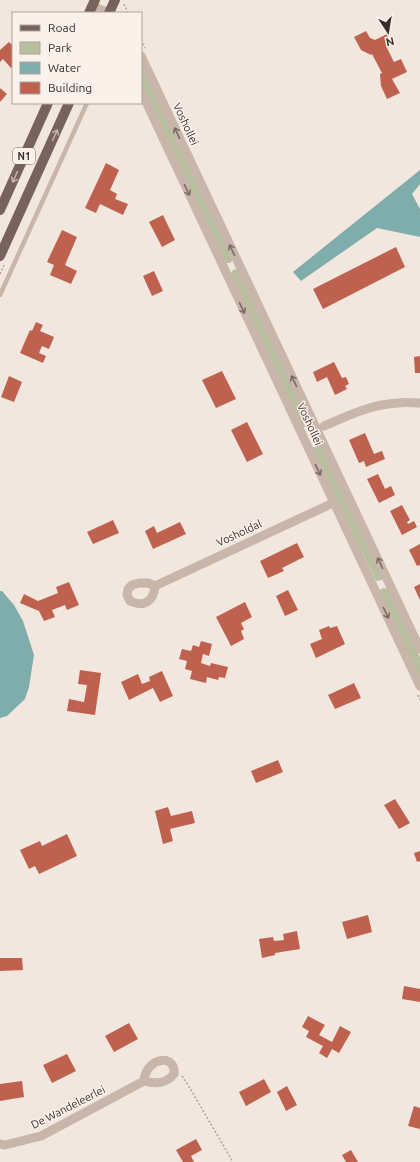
<svg xmlns="http://www.w3.org/2000/svg" width="420" height="1162" font-family="Ubuntu,sans-serif">
  <style>
    .green { fill: #b7bf9f }
    .water { fill: #7fadab }
    .building { fill: #bf614f }
    .lines { fill: none; stroke-linecap: round; stroke-linejoin: round }
    .path { stroke: #b4a095; stroke-width: 1.5; stroke-dasharray: 2 2; stroke-linecap: butt }
    .service { stroke: #c9b6ab; stroke-width: 4.5 }
    .minor { stroke: #c9b6ab; stroke-width: 9 }
    .primary { stroke: #78635c; stroke-width: 10 }
    .oneway { stroke: #796b64 }
    .oneway2 { stroke: #bfb1aa }
    .labels { text-anchor: middle; stroke-width: 3; stroke-linejoin: round; paint-order: stroke }
    .shield { fill: #f9f1ea; stroke: #716864; stroke-width: 1 }
    .shield-label { font-size: 10px; font-weight: bold; fill: #372d2a }
    .street-label { font-size: 11px; fill: #372d2a; stroke: #f9f1ea }
  </style>
  <rect width="100%" height="100%" fill="#f1e7de"/>
  <path class="green" d="M141,68H142L233,260L230,263H226L197,205L141,84Z
    M237,269L311,424L302,428L231,273L233,270Z
    M320,445L383,577L382,580L376,581L312,448Z
    M383,588L389,589L420,657V679L380,593V590Z"/>
  <path class="water" d="M420,170V184L412,194L420,209V237L377,228L301,281L293,272Z
    M0,591H2L14,605L23,621L34,655L29,687L25,699L7,716L0,718Z"/>
  <path class="building" d="M366,31L370,38L375,40L387,34L393,45L387,48L394,62L401,59L407,72L392,79L400,93L387,99L381,86L380,74L382,73L372,54L371,55L361,50L354,37Z
    M9,42L13,46V66L11,68L3,59L0,62V50Z
    M0,88L7,94L0,102Z
    M106,163L119,170L110,190L117,194L115,199L128,204L123,215L100,204L96,213L85,208Z
    M163,215L175,240L162,247L149,222Z
    M62,230L77,237L65,265L77,271L71,284L50,275L54,265L47,262Z
    M396,247L405,267L323,309L313,289Z
    M154,271L163,291L152,296L143,276Z
    M36,322L43,325L40,331L54,337L49,349L42,346L39,353L46,356L43,363L20,353L30,330L32,331Z
    M420,356V373H415L414,357Z
    M334,362L342,378L346,377L349,384L345,386L347,389L335,395L327,377L317,382L313,372Z
    M222,371L236,399L216,408L202,380Z
    M9,376L22,382L14,402L1,397Z
    M247,422L263,454L247,462L231,430Z
    M365,433L374,454L382,451L385,459L366,467L364,461L359,463L349,440Z
    M378,474L385,489L391,486L395,495L379,503L367,479Z
    M402,505L410,520L407,522L408,524L414,521L417,527L402,535L390,511Z
    M113,520L119,533L93,544L87,532Z
    M180,522L186,534L153,549L145,531L154,526L157,533Z
    M297,543L304,557L282,568L284,571L268,578L260,561Z
    M420,544V565L417,566L409,550Z
    M69,582L79,605L67,610L65,605L52,610L55,617L44,621L39,611L20,603L24,594L38,601L58,593L56,587Z
    M420,584V600L414,587Z
    M288,590L298,610L285,616L276,596Z
    M245,602L252,617L241,623L244,629L241,631L244,639L231,646L216,617Z
    M329,626L330,628L337,626L345,644L316,658L310,644L322,639L319,630Z
    M201,641L212,644L209,656L203,654L201,663L210,666L211,663L228,667L225,678L219,677L218,680L207,677L206,683L190,679L192,671L185,669L187,661L179,659L182,649L191,651L193,645L199,647Z
    M80,670L101,673L95,715L67,711L69,699L84,702L87,685L78,684Z
    M162,671L173,696L160,702L153,688L129,700L121,682L138,674L142,684L150,681L149,677Z
    M354,683L361,698L335,709L328,695Z
    M278,760L283,772L256,783L251,771Z
    M395,799L410,823L399,829L384,805Z
    M168,807L171,816L192,811L195,823L170,829L173,841L163,844L155,811Z
    M67,834L77,856L39,874L35,866L29,869L20,850L40,841L42,846Z
    M420,851V861L417,862L414,853Z
    M368,915L372,932L347,939L342,922Z
    M297,931L300,949L275,953V955L262,958L259,939L273,937L274,941L284,940L283,934Z
    M0,958H22L23,970L0,971Z
    M404,986L420,989V1002L402,999Z
    M308,1016L325,1025L319,1035L332,1042L340,1026L351,1032L339,1053L332,1049L327,1058L319,1053L323,1046L306,1037L309,1031L302,1027Z
    M129,1023L138,1039L114,1052L105,1036Z
    M67,1054L76,1071L52,1083L43,1065Z
    M264,1079L271,1092L246,1106L239,1092Z
    M22,1081L24,1097L0,1101V1084Z
    M287,1086L297,1105L286,1111L277,1092Z
    M414,1106L420,1108V1129L408,1126Z
    M196,1139L202,1150L191,1156L194,1162H183L176,1150Z
    M351,1150L358,1162H346L342,1155Z"/>
  <g class="lines">
    <path class="path" d="M124,4L128,13
      M141,40L145,48
      M0,274L4,265
      M418,695L420,700
      M182,1076L191,1090L233,1162"/>
    <path class="service" d="M0,295L87,103"/>
    <path class="minor" d="M92,6L109,13
      M141,56L420,649
      M141,91L420,686
      M324,426C347,416 372,404 398,403C405,402 413,403 420,403
      M139,583H148L155,586C154,601 144,608 130,601L127,595L128,589L132,585Z
      M155,586L333,503
      M0,1144L5,1145L41,1136L144,1081C156,1084 166,1084 174,1074C176,1053 146,1057 144,1081"/>
    <path class="primary" d="M89,13L95,0
      M109,13L115,0
      M0,210L48,103
      M0,256L69,103"/>
  </g>
  <defs><path id="oneway-shaft" d="M-6 0H5M1.5-3L5.5 0L1.5 3" fill="none" stroke-width="1.6" stroke-linecap="round" stroke-linejoin="round"/></defs>
  <g class="oneway">
    <use href="#oneway-shaft" transform="translate(177 133) rotate(-115)"/>
    <use href="#oneway-shaft" transform="translate(187 190) rotate(65)"/>
    <use href="#oneway-shaft" transform="translate(232 250) rotate(-115)"/>
    <use href="#oneway-shaft" transform="translate(242 308) rotate(65)"/>
    <use href="#oneway-shaft" transform="translate(294 381) rotate(-115)"/>
    <use href="#oneway-shaft" transform="translate(318 470) rotate(65)"/>
    <use href="#oneway-shaft" transform="translate(380 563) rotate(-115)"/>
    <use href="#oneway-shaft" transform="translate(386 613) rotate(65)"/>
  </g>
  <g class="oneway2">
    <use href="#oneway-shaft" transform="translate(55 135) rotate(-66)"/>
    <use href="#oneway-shaft" transform="translate(15 177) rotate(114)"/>
  </g>
  <g class="labels">
    <rect class="shield" x="13" y="148" width="22" height="16" rx="3"/>
    <g class="shield-label">
      <text x="24" y="160">N1</text>
    </g>
    <g class="street-label">
      <text transform="translate(186 124) rotate(65)" y="4">Voshollei</text>
      <text transform="translate(310 424) rotate(65)" y="4">Voshollei</text>
      <text transform="translate(239 533) rotate(-25)" y="4">Vosholdal</text>
      <text transform="translate(68 1107) rotate(-27)" y="4">De Wandeleerlei</text>
    </g>
  </g>
  <rect x="12" y="12" width="130" height="92" fill="#f9f1ea" stroke="#aba39d"/>
  <rect x="20" y="25" width="20" height="6" fill="#78635c" stroke="#aba39d"/>
  <text x="48" y="32" font-size="12" fill="#372d2a">Road</text>
  <rect x="20" y="42" width="20" height="12" fill="#b7bf9f" stroke="#aba39d"/>
  <text x="48" y="52" font-size="12" fill="#372d2a">Park</text>
  <rect x="20" y="62" width="20" height="12" fill="#7fadab" stroke="#aba39d"/>
  <text x="48" y="72" font-size="12" fill="#372d2a">Water</text>
  <rect x="20" y="82" width="20" height="12" fill="#bf614f" stroke="#aba39d"/>
  <text x="48" y="92" font-size="12" fill="#372d2a">Building</text>
  <g transform="translate(388 32) rotate(168)" stroke="#f9f1ea" stroke-width="3" paint-order="stroke">
  <path d="M0-3L7 15L0 10L-7 15Z" fill="#372d2a"/>
  <text y="-6" font-size="11" font-weight="bold" text-anchor="middle" fill="#372d2a">N</text>
  </g>
</svg>
